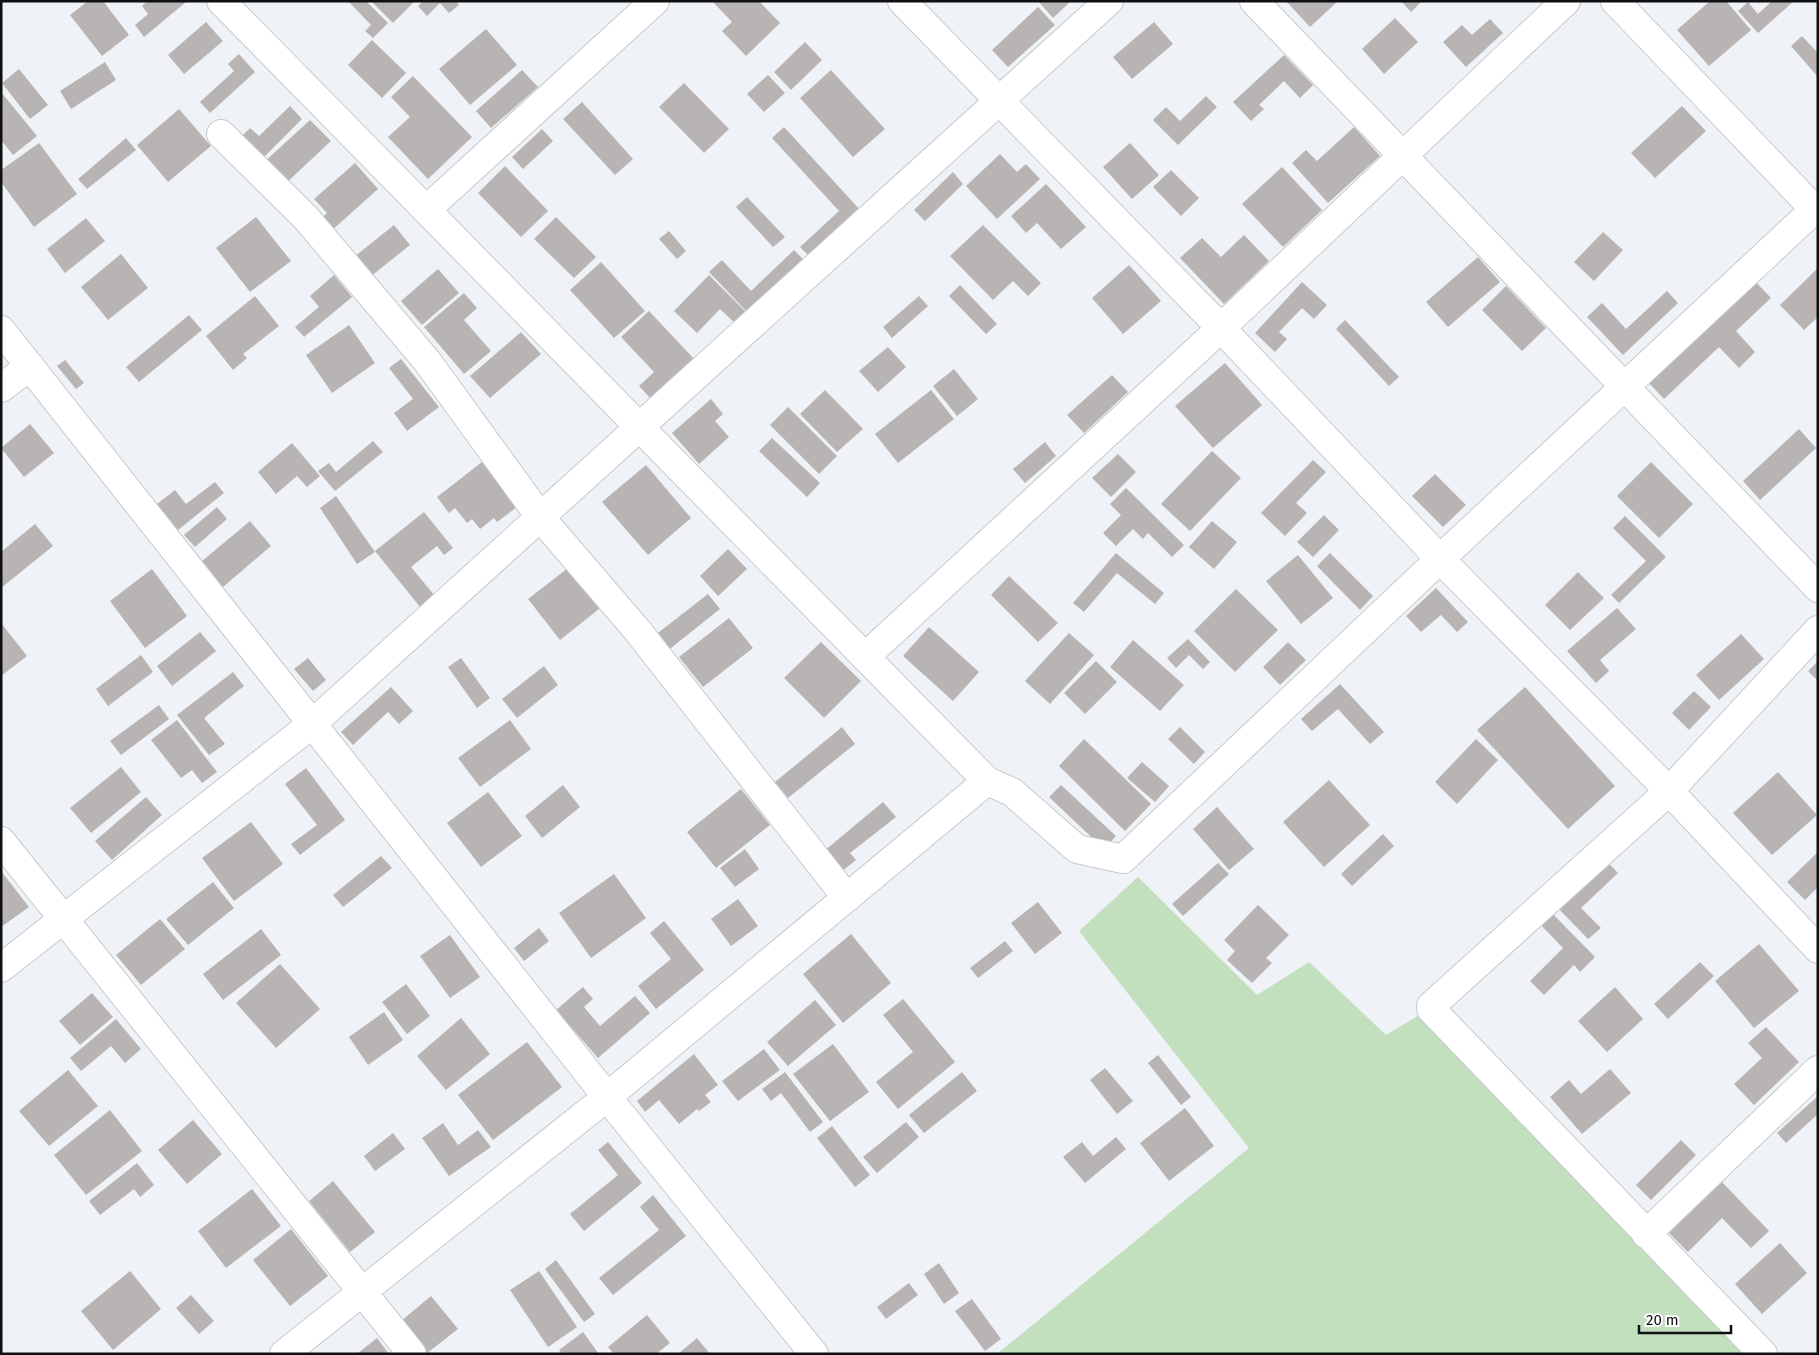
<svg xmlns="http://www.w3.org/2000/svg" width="1819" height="1355" font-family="'Fira Sans',sans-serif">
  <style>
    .green { fill: #c2dfbe }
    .building { fill: #b9b4b4 }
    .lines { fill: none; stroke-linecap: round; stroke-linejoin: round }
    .minor-casing { stroke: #c7cacd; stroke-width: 30 }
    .tertiary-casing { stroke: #c7cacd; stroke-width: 30 }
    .minor { stroke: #fff; stroke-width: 28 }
    .tertiary { stroke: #fff; stroke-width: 28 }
  </style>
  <rect width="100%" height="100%" fill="#eff2f6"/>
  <path class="green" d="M1138,877L1257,995L1309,962L1386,1035L1421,1014L1751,1354H997L1249,1148L1079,931Z"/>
  <path class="building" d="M88,1H103L129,35L102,56L70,15Z
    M147,1H186V2L144,37L135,25L148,14L142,6Z
    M348,1H366L388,23L373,38L365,31L371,25Z
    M371,1H415L393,23Z
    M423,1H456L459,5L449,13L440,3L427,16L418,6Z
    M717,1H759L780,23L746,56L722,31L732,22L714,3Z
    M1038,1H1071L1053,18Z
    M1286,1H1338L1310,27Z
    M1401,1H1422L1411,12Z
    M1710,1H1726L1751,30L1709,66L1677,30Z
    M1772,1H1794L1758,33L1738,11L1748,2L1758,14Z
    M1038,7L1055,25L1008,67L992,50Z
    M1395,18L1418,42L1384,74L1362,49Z
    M1490,19L1503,33L1466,67L1443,42L1462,25L1472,35Z
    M206,22L223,41L184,74L168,55Z
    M1154,22L1173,44L1132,79L1113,57Z
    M486,29L517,65L470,105L439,69Z
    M1802,36L1818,53V77L1791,46Z
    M372,40L406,73L382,98L348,65Z
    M805,42L822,60L791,90L774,72Z
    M239,54L255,72L210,113L200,102L234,71L228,64Z
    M1284,55L1313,85L1300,98L1284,81L1259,105L1264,109L1251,121L1233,102Z
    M105,62L116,80L71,109L60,91Z
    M19,69L48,105L30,119L2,83Z
    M522,70L538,87L491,128L476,111Z
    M831,70L885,129L853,157L800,98Z
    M768,75L785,93L764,112L747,94Z
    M413,76L472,137L428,179L388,137L410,117L391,97Z
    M684,83L729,129L704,153L659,107Z
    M1,92L37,136L13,155L1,140Z
    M1206,96L1217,107L1178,145L1153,120L1166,107L1180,121Z
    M582,102L633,159L615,175L563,119Z
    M290,106L302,119L259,162L238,140L250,128L259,136Z
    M1682,106L1706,131L1655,178L1631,153Z
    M179,109L211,146L168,182L137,145Z
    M310,120L331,141L283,186L262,164Z
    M784,127L862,212L811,258L800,247L839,211L772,138Z
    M1354,127L1380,156L1328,203L1292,163L1306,150L1317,161Z
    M542,129L553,141L523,169L512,157Z
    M126,138L136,150L87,189L78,179Z
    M39,143L77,194L34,227L1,182V170Z
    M1130,143L1159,175L1132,199L1103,167Z
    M1000,154L1017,172L1026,164L1040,179L997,219L966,186Z
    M355,163L378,189L330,232L319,220L327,213L314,199Z
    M505,166L548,211L521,237L478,193Z
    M1282,167L1322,210L1283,247L1242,204Z
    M1171,170L1199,198L1181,216L1153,187Z
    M953,172L963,184L925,221L914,210Z
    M1046,184L1086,227L1061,249L1037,223L1026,233L1011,216Z
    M747,197L785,237L773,247L736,207Z
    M256,217L291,261L250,292L216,248Z
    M556,217L596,257L574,278L534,239Z
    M86,218L105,241L65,273L47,249Z
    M394,225L410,245L370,277L354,257Z
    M983,225L1041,283L1028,296L1013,281L993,300L950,256Z
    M669,231L686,251L677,259L659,239Z
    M1603,232L1623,250L1594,281L1574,262Z
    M1244,235L1269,261L1224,304L1180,258L1202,238L1221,257Z
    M794,250L804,260L748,313L709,272L722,260L751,291Z
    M121,254L148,288L108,320L81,287Z
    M1478,257L1500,282L1448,327L1426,302Z
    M601,262L645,311L614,338L570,290Z
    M1129,265L1161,301L1123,334L1092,298Z
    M1818,268V317L1804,330L1780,305Z
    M438,269L459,293L422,325L401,301Z
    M334,275L352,297L304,337L295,327L319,307L310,296Z
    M709,275L747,313L736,324L720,309L697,333L674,311Z
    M1754,280L1771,298L1736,331L1755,352L1739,368L1719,347L1664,399L1647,381Z
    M1302,282L1327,305L1314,319L1302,308L1279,332L1287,339L1275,352L1255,333Z
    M960,285L997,324L986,334L949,296Z
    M1506,286L1546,328L1522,351L1482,310Z
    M1667,291L1678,303L1623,355L1587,317L1602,303L1626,329Z
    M464,293L477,308L464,320L491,351L464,374L424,327Z
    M255,296L279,326L243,354L247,358L233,370L206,336Z
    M919,296L928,306L892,338L883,327Z
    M649,311L695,360L652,400L639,386L654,372L621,337Z
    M189,315L202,330L139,382L126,367Z
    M1345,320L1399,377L1389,386L1336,329Z
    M349,325L375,363L332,393L306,355Z
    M521,332L541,354L490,398L470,376Z
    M888,347L906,367L878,392L859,371Z
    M401,359L439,407L407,431L394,413L413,399L389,368Z
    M65,360L84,383L76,389L57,366Z
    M1225,363L1262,405L1213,448L1175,406Z
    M954,369L978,399L957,416L933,386Z
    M1112,375L1128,392L1084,433L1067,415Z
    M825,390L863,429L837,452L800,414Z
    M931,390L954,419L898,463L875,434Z
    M711,399L723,414L715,421L729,437L699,464L672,433Z
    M788,407L837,456L819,474L770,425Z
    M30,424L54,453L24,477L1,448Z
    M1799,429L1816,448L1760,500L1743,481Z
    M772,438L820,483L807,497L759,451Z
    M373,441L383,452L335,491L318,471L329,463L336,472Z
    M1045,442L1056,456L1025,483L1013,469Z
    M292,443L320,476L307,487L297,476L276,494L258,472Z
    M1212,451L1241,478L1190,531L1161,504Z
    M1118,454L1136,472L1111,497L1092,478Z
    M1313,460L1326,472L1296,503L1307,513L1285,536L1261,513Z
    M482,462L517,507L497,522L494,518L480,529L472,519L467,523L455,508L449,513L437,497Z
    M1651,462L1693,504L1659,538L1617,496Z
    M646,465L691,518L648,555L602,502Z
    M1435,474L1466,505L1443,527L1412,496Z
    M215,482L224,493L178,530L157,504L175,490L186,504Z
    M1126,488L1184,545L1172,557L1148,533L1143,539L1133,529L1116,546L1103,533L1121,515L1110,504Z
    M336,496L375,552L357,564L320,508Z
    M217,507L227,519L195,547L184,535Z
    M424,512L453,548L444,555L437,546L411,567L435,596L420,607L375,551Z
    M1324,515L1339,530L1313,557L1297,542Z
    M1625,516L1666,557L1619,603L1611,595L1646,561L1613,528Z
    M250,521L271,546L223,587L201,562Z
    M1212,521L1237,542L1214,569L1189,547Z
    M35,524L53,546L1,588V552Z
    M728,549L747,569L718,596L700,576Z
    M1116,553L1164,593L1155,604L1117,573L1084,612L1073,603Z
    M1330,553L1373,596L1360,610L1317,566Z
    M1298,555L1333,598L1301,624L1266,581Z
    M568,568L599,609L560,640L528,599Z
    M152,569L187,616L145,648L110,601Z
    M1578,572L1604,598L1570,630L1545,605Z
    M1009,576L1058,623L1038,642L991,595Z
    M1436,588L1468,622L1457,632L1441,615L1421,632L1406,616Z
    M1236,589L1278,630L1235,672L1194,631Z
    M708,594L720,609L666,652L654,636Z
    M1617,608L1636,629L1600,660L1609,671L1596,683L1567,651Z
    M729,618L753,648L703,687L679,657Z
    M1,623L27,656L1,676Z
    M929,627L979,672L953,701L903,656Z
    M200,632L216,651L172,686L157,666Z
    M1069,633L1094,655L1050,704L1025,681Z
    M1741,634L1764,659L1719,700L1696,675Z
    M1188,639L1210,662L1203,669L1189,655L1176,668L1167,658Z
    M1133,640L1184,685L1160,711L1110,667Z
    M821,642L861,681L824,718L784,678Z
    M1288,642L1306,660L1280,685L1263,667Z
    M141,655L153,672L108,706L96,689Z
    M308,658L326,680L313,691L294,669Z
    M461,658L490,698L477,708L448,667Z
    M1096,661L1117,682L1085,714L1064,693Z
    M1818,661V681L1808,671Z
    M544,666L558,685L517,718L502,699Z
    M233,672L244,686L204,718L225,744L209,755L177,715Z
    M1340,684L1384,732L1370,744L1338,709L1312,731L1301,719Z
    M391,687L413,711L399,724L388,712L353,745L341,732Z
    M1525,687L1615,786L1568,829L1477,730Z
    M1694,691L1711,707L1689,730L1672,713Z
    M159,705L169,719L121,755L110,741Z
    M177,720L217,772L202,783L192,770L181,778L151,740Z
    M510,720L531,749L480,787L458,758Z
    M842,727L855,744L788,798L775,782Z
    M1180,727L1205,752L1194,764L1168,739Z
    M1084,739L1151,804L1125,831L1059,766Z
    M1476,739L1498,760L1457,804L1435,782Z
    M1142,762L1169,786L1155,802L1127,778Z
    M121,767L141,792L91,833L70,808Z
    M306,768L345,820L300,855L291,844L317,825L285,784Z
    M1778,772L1817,815L1772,855L1733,813Z
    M1329,780L1370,825L1324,867L1283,822Z
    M563,785L580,807L542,838L525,816Z
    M1061,785L1116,836L1104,849L1049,797Z
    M741,789L770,825L716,868L687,832Z
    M488,792L522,836L481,867L447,823Z
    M146,797L162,815L112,860L95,841Z
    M883,802L896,817L850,853L856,860L841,872L824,851Z
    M1217,807L1254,849L1229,870L1193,829Z
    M251,822L283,864L234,901L202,858Z
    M1383,834L1394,846L1352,886L1341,874Z
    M745,849L759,869L735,887L720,868Z
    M1818,852V887L1805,900L1787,882Z
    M381,856L392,868L343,907L333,895Z
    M1603,857L1618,873L1581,908L1601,928L1588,939L1554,904Z
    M1218,863L1229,874L1183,916L1172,904Z
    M1,871L29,907L1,927Z
    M614,874L646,918L591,958L559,913Z
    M213,882L234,908L188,945L166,919Z
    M738,899L758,926L731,946L711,919Z
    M1038,902L1062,933L1035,954L1011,923Z
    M1258,905L1289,935L1266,958L1272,963L1252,983L1227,960L1235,951L1224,940Z
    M1548,909L1595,957L1580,972L1574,965L1544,995L1530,981L1563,948L1536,920Z
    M160,919L185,949L141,985L116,955Z
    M664,921L704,970L656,1009L638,986L671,959L650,933Z
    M539,928L549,941L524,961L514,948Z
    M261,929L281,955L223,1000L203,974Z
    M851,934L891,983L843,1023L803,974Z
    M450,935L480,977L450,998L420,956Z
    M1005,941L1013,951L978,978L970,968Z
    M1759,944L1799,991L1754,1028L1715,981Z
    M1700,962L1714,976L1668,1019L1654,1004Z
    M280,964L320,1009L276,1048L236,1003Z
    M406,984L430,1016L407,1034L382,1002Z
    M583,987L593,999L584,1007L600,1026L635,996L650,1013L598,1058L556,1010Z
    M1615,987L1643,1019L1607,1052L1578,1021Z
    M92,993L113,1017L80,1045L59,1021Z
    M903,999L955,1062L898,1109L876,1082L913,1052L883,1015Z
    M815,1000L836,1025L788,1066L767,1042Z
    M384,1012L403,1040L368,1065L349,1037Z
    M461,1018L490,1054L446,1090L417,1056Z
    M116,1019L141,1049L125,1063L111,1046L81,1071L70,1058Z
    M1766,1027L1799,1062L1754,1105L1734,1084L1762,1058L1748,1043Z
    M527,1042L562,1087L493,1140L458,1095Z
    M833,1044L869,1092L830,1121L793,1074Z
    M764,1049L780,1070L738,1101L722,1081Z
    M694,1054L718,1085L705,1095L711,1102L699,1111L697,1109L679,1124L659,1100L645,1112L637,1101Z
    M1158,1055L1191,1097L1181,1105L1148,1063Z
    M1105,1068L1133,1101L1117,1114L1090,1080Z
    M1610,1069L1631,1093L1582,1134L1550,1097L1569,1080L1581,1094Z
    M68,1070L98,1106L49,1146L19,1111Z
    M785,1072L823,1122L810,1132L781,1093L771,1101L762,1089Z
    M962,1072L977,1091L924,1133L909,1115Z
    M1818,1096V1114L1786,1143L1777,1133Z
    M1185,1108L1214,1146L1169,1181L1140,1143Z
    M110,1110L142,1151L86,1195L54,1155Z
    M193,1120L222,1154L187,1184L158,1150Z
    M906,1122L919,1137L877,1173L863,1157Z
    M443,1123L458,1145L478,1130L491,1147L449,1176L422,1138Z
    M832,1126L870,1175L855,1187L817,1138Z
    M393,1133L405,1149L375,1171L364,1156Z
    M1116,1137L1126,1149L1085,1183L1063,1157L1082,1142L1093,1156Z
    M1681,1140L1696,1155L1651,1200L1636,1185Z
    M608,1142L642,1183L584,1231L570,1214L618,1175L598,1150Z
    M137,1163L154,1185L140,1197L134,1189L100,1215L89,1201Z
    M333,1181L375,1232L350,1252L309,1201Z
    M1722,1182L1769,1231L1751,1248L1722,1218L1688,1252L1669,1233Z
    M252,1189L281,1226L226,1268L198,1231Z
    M653,1195L686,1236L613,1295L599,1278L659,1230L640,1207Z
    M291,1229L328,1276L290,1306L253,1260Z
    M1780,1243L1807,1273L1762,1314L1735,1284Z
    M556,1260L595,1314L584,1322L545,1269Z
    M939,1263L959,1293L944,1304L924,1274Z
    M130,1271L161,1309L113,1350L81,1311Z
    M539,1271L577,1327L548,1347L510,1290Z
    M909,1283L918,1295L886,1319L877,1307Z
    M191,1295L214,1321L199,1334L176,1308Z
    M431,1296L458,1329L426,1354L400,1322Z
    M972,1299L1001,1339L985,1351L955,1311Z
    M647,1315L670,1343L656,1354H614L608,1347Z
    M583,1332L599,1354H562L559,1350Z
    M377,1338L389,1354H357Z
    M697,1338L710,1354H678Z"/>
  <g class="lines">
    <g class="minor-casing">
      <path id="minor" d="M221,1L987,781L1012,792L1077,849L1123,859L1440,559L1818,206
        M1254,1L1818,588
        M1615,1L1818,213
        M221,134L306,218L427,361L541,518L637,630L847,898
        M426,210L655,1
        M1,330L607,1097L814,1354
        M1,388L30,366
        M865,657L1221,328L1566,1
        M1,841L412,1354
        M1,968L312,724L1109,1
        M1646,1234L1818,1070
        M284,1354L607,1097L987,781
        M1763,1354L1431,1009V1006L1669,791L1818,630"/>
    </g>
    <g class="tertiary-casing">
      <path id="tertiary" d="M902,1L1221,328L1440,559L1669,791L1818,949"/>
    </g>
    <use href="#minor" class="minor"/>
    <use href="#tertiary" class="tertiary"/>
  </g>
  <rect width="1819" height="1355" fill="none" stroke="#0f1011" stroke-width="5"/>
  <path d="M1639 1325v8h92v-8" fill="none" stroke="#0f1011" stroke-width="2.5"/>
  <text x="1646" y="1325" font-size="15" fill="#0f1011" stroke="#ffffff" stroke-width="4" paint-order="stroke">20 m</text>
</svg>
